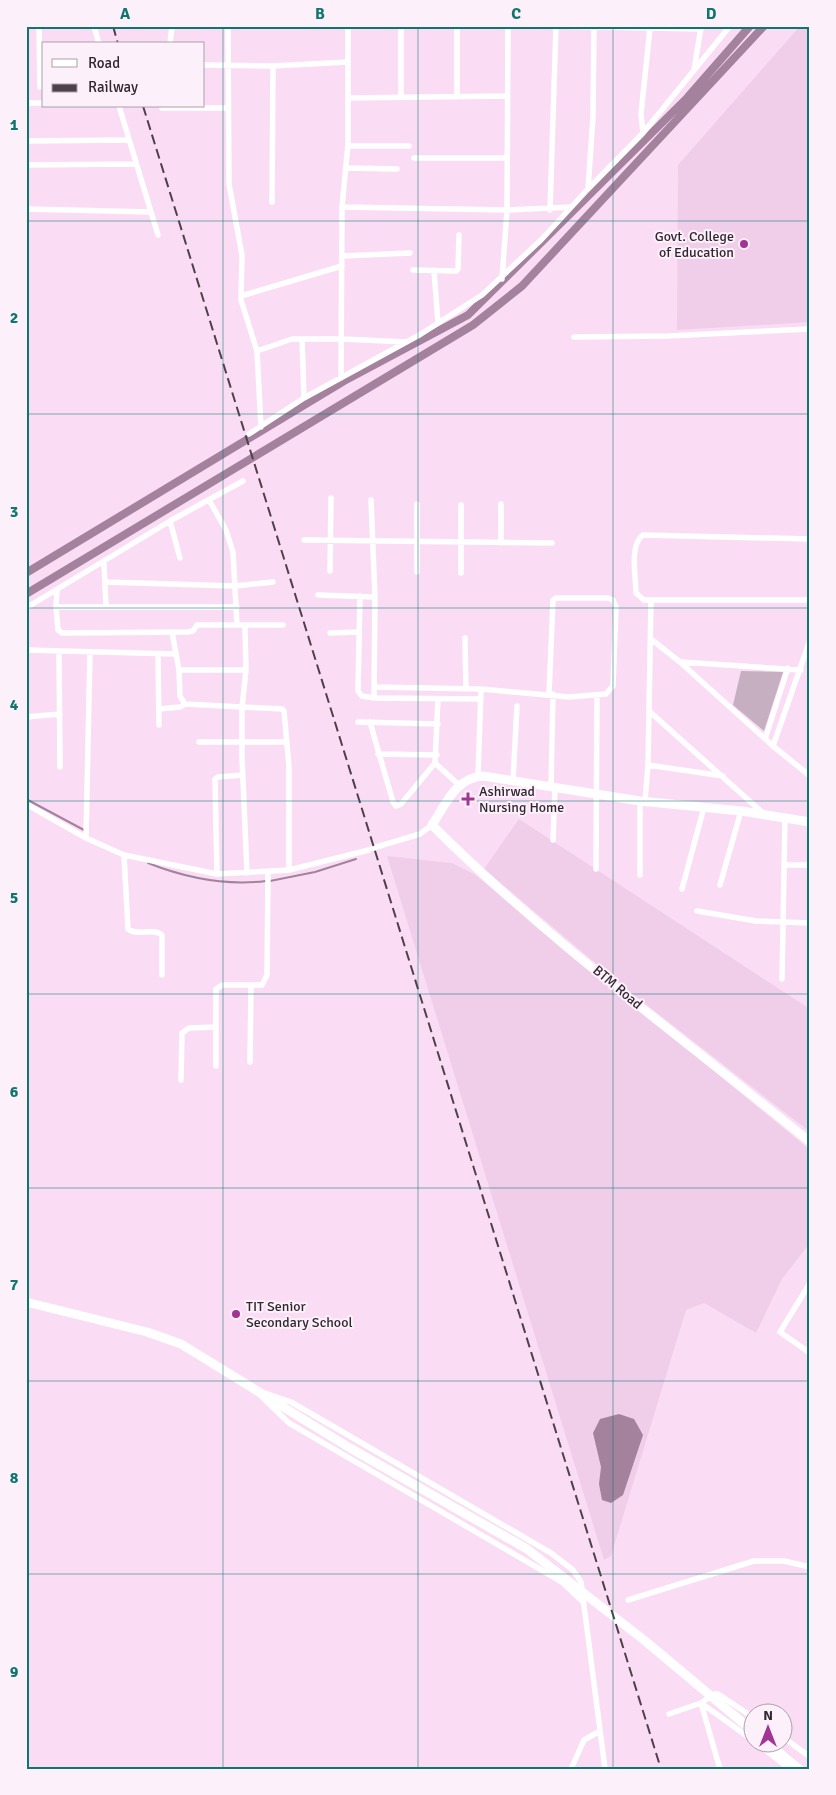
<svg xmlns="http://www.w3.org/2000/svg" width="836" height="1795" font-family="Signika,sans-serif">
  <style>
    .built { fill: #f0cee9 }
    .green { fill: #c7afc2 }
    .water { fill: #a4829d }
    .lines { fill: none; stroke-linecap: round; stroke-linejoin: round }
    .stream { stroke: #a4829d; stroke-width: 2 }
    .canal { stroke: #a4829d; stroke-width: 8 }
    .street { stroke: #fff; stroke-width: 5.5 }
    .secondary { stroke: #fff; stroke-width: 9 }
    .rail { stroke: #4f414c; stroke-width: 2; stroke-dasharray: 10 5; stroke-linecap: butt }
    .grid { fill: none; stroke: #0f766e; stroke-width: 1; stroke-opacity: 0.55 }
    .poi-dot { fill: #a13494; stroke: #fcf1fa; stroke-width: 2 }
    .labels { text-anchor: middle; stroke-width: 4; stroke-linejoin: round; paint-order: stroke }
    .poi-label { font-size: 14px; fill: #322730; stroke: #fcf1fa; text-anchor: start }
    .street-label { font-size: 14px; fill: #322730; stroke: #fcf1fa }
    .neatline { fill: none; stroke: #0f766e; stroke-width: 2 }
    .grid-label { font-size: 16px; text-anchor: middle; font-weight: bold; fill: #0f766e }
  </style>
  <rect width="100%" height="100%" fill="#faddf4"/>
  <path class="built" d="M800,26H810V322L677,330L678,165Z
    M519,819L810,1009V1132L625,988L484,869Z
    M387,856L452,863L474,874L810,1150V1243L782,1279L756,1333L704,1303L686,1310L611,1556L604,1560Z"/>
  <path class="green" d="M741,671L783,672L764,731L733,705Z"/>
  <path class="water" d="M619,1414L634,1419L643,1435L623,1495L611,1503L602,1500L599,1484L601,1467L593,1433L600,1419Z"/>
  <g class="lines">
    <path class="stream" d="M26,799L84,830
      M148,863C186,878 225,886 266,881
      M270,881L315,872L356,859"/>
    <path class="canal" d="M26,573L344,381L468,315L687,98L750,26
      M26,594L473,325L522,286L764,26"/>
    <path class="street" d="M39,26L40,87
      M94,26L99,44
      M228,26L229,184L242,255L241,300L257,351L261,427
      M549,26L701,29
      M170,44L172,26
      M204,65L273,66L348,62
      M694,70L701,27
      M401,97V26
      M457,97V26
      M348,98L508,96
      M26,103H44
      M119,106L158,235
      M162,108H228
      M643,133L641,114L650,28
      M26,141L129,140
      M348,146H409
      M414,158H507
      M26,165L136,164
      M346,168L397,169
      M588,189L643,133L730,26
      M272,202L273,66
      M342,207L507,210L571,207
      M26,209L151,212
      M550,210L556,26
      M342,256L410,253
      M413,270L456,271L458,269L459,235
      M434,270L438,323
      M502,279L507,210L508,26
      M241,296L342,266
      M574,337L668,336L810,329
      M302,339L304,398
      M257,351L292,339H342L406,342
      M341,378L342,207L348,144V26
      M249,434L304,398L421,334L482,295L541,240L588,189L593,117L594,27
      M209,500L226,530L233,552L237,625
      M371,500L375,597L374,698
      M501,504V543
      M461,505V573
      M170,521L180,558
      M810,539L643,535C629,545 636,577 636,593L644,600H810
      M304,540L552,543
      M104,563L106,607
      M330,571L331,498
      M417,572V504
      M105,582L235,586L273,582
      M57,590L56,607H237
      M318,595L375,597
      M360,596L358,691L362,696L374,698L481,699
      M56,607L58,630L62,633L188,632L193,631L197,625H283
      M26,608L170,521L243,481
      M245,626L246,670L242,708V757L247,873
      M172,632L179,670L180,696L185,704L282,709L284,711L289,767V870
      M330,633L358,632
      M465,638L466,688
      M651,639L680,662L773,746L810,776
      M26,650L175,654
      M59,651L60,767
      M158,654L159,725
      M681,662L801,670
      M179,670H246
      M374,687L481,689L569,697L606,694L613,686L616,607L613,600L608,598H556L553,600L549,694
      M438,699L435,763L459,785
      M159,709L180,707L185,704
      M649,711L764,814
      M26,717L60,714
      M358,722L438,724
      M370,722L393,802L396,806L401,804L435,763
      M765,739L788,668
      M199,742H287
      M773,746L810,640
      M378,754L437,755
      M648,765L723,776
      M478,776L481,689
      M513,781L517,706
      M551,787L553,694
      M645,801L648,765L651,600
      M26,804L86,838L124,855L128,929C138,937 153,927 162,935V975
      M86,838L90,652
      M553,840L555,788
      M373,848L420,834L432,825
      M124,855L217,874L289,870L369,850
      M784,865H810
      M596,869L597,696
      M217,874L215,779L218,777L243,775
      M640,875V801
      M720,885L741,811
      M682,889L704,807
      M697,911L756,921L810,923
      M782,979L785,817
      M250,1062L251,986
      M216,1066V989L222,985H262L267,975L268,873
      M181,1080L182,1033L189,1028L216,1027
      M810,1283L780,1332L810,1353
      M265,1393L291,1402L551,1553L573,1570L581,1582L605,1769
      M260,1395L289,1423L562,1582L583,1602
      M628,1600L754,1561H784L810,1567
      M669,1714L701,1703L720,1769
      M754,1718L718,1694H714L701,1703L754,1741
      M784,1738L810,1757
      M755,1742L790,1769
      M571,1769L584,1740L600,1731"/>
    <path class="secondary" d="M810,822L741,811L640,801L483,776C455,778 446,804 432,825C548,941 683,1038 810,1142
      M26,1302L147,1332L181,1344L350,1448L527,1549L644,1640L754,1732
      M766,1742L799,1769"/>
    <path class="rail" d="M113,26L118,44
      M143,106L661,1769"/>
  </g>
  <path class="grid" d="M223,26V1769M418,26V1769M613,26V1769M26,221H810M26,414H810M26,608H810M26,801H810M26,994H810M26,1188H810M26,1381H810M26,1574H810"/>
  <g class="poi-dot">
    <circle cx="744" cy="244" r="5"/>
    <path d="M465.5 791.5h5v5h5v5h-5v5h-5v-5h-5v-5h5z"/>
    <circle cx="236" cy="1314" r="5"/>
  </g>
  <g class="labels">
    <g class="poi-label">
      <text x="734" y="241" text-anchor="end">Govt. College<tspan x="734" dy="16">of Education</tspan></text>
      <text x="479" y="796">Ashirwad<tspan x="479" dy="16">Nursing Home</tspan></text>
      <text x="246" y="1311">TIT Senior<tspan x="246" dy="16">Secondary School</tspan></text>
    </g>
    <g class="street-label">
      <text transform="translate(618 987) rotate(40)" y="5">BTM Road</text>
    </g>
  </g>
  <rect width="836" height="1795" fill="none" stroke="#fcf1fa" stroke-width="55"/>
  <rect x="42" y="42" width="162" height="65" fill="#fcf1fa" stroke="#aba0a9"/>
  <rect x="52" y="59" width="25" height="8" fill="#ffffff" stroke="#aba0a9"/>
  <text x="88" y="68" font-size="15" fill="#322730">Road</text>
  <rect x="52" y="84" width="25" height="8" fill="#4f414c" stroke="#aba0a9"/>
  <text x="88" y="92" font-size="15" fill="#322730">Railway</text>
  <g transform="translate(768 1728)"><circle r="24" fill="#fcf1fa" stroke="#aba0a9"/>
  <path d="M0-4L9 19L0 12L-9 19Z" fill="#a13494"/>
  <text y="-8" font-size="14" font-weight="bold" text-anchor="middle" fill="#322730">N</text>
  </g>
  <rect x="28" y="28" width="780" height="1740" class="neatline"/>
  <g class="grid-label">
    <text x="125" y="19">A</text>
    <text x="320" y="19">B</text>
    <text x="516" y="19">C</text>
    <text x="711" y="19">D</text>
    <text x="14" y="130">1</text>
    <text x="14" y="323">2</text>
    <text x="14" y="517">3</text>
    <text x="14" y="710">4</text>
    <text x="14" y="903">5</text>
    <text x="14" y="1097">6</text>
    <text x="14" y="1290">7</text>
    <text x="14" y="1483">8</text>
    <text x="14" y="1677">9</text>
  </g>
</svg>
